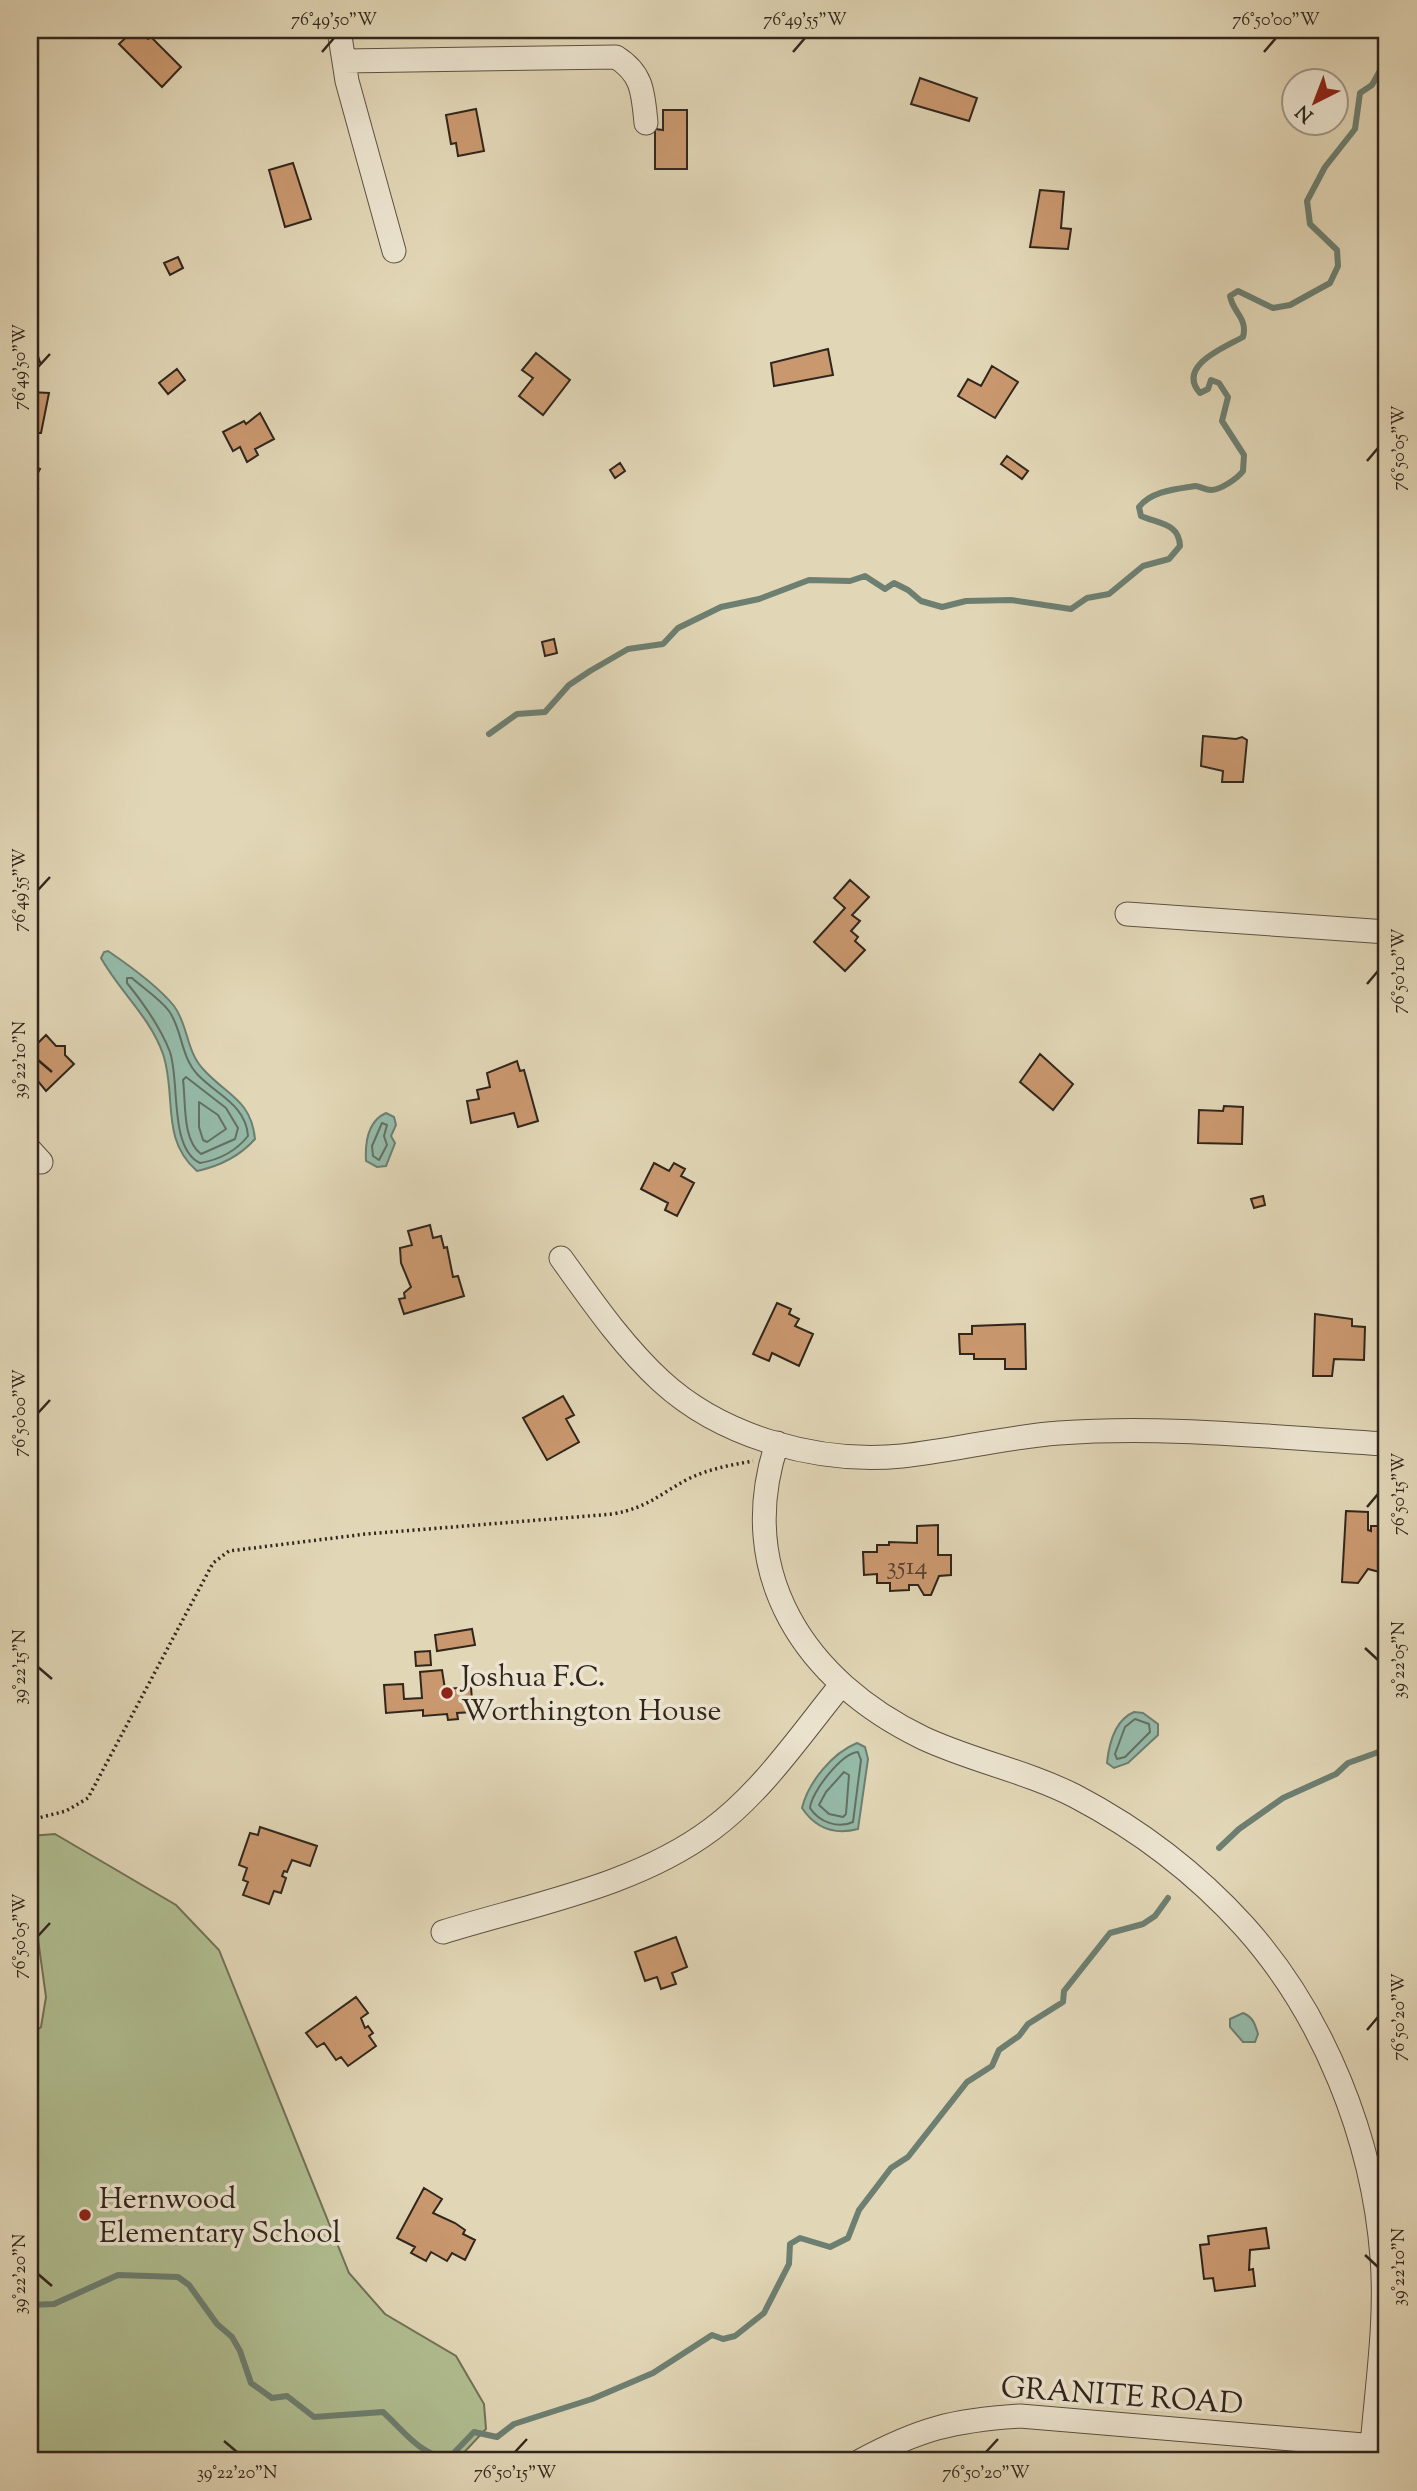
<svg xmlns="http://www.w3.org/2000/svg" width="1417" height="2491" font-family="'Sorts Mill Goudy',serif">
  <style>
    .green { fill: #b0be91; stroke: #707256; stroke-width: 2 }
    .water { fill: #95baa9; stroke: #6d7f71; stroke-width: 2 }
    .lines { fill: none; stroke-linecap: round; stroke-linejoin: round }
    .shore { stroke: #637062; stroke-width: 2 }
    .stream { stroke: #6d7f71; stroke-width: 6 }
    .building { fill: #ca986f; stroke: #31261c; stroke-width: 2 }
    .minor-casing { stroke: #5d5242; stroke-width: 25 }
    .path { stroke: #31261c; stroke-width: 3.5; stroke-dasharray: 2 3.5; stroke-linecap: butt }
    .minor { stroke: #ece4d0; stroke-width: 23 }
    .ticks { fill: none; stroke: #31261c; stroke-width: 2.5 }
    .poi-dot { fill: #8f2418; stroke: #ece4d0; stroke-width: 2.5 }
    .labels { text-anchor: middle; stroke-width: 7; stroke-linejoin: round; paint-order: stroke }
    .number-label { font-size: 26px; fill: #574231 }
    .poi-label { font-size: 30px; fill: #31261c; stroke: #ece4d0; text-anchor: start }
    .street-label { font-size: 30px; fill: #31261c; stroke: #ece4d0 }
    .neatline { fill: none; stroke: #31261c; stroke-width: 2.5 }
    .ticks-label { font-size: 18px; text-anchor: middle; fill: #31261c }
  </style>
  <rect width="100%" height="100%" fill="#e1d6b6"/>
  <filter id="stains"><feTurbulence type="fractalNoise" baseFrequency=".00286" numOctaves="4"/><feColorMatrix values="0 0 0 0 .2 0 0 0 0 .09 0 0 0 0 .02 0 0 0 .5 -.17"/></filter>
  <radialGradient id="worn" r=".72"><stop offset=".6" stop-color="#630" stop-opacity="0"/><stop offset="1" stop-color="#630" stop-opacity=".3"/></radialGradient>
  <path class="green" d="M55,1834L176,1905L219,1950L349,2273L385,2314L456,2356L484,2404L486,2429L456,2461H39L30,2454V2036L41,2027L46,1997L38,1939L30,1927V1836Z"/>
  <path class="water" d="M108,951C130,966 158,986 174,1006C188,1024 186,1051 203,1069C226,1095 251,1099 255,1139C239,1157 220,1166 197,1171C160,1139 177,1096 163,1054C150,1017 120,992 101,958L104,952Z
    M386,1113L394,1117L396,1125L391,1136L395,1143L386,1166L377,1167L366,1161C365,1143 368,1121 386,1113Z
    M1134,1712L1143,1713L1158,1724V1735L1128,1763L1114,1768L1107,1763C1109,1743 1115,1720 1134,1712Z
    M857,1743L865,1747L868,1759L858,1829C835,1835 816,1829 802,1808C808,1783 832,1753 857,1743Z
    M1243,2013C1253,2017 1255,2024 1258,2034L1255,2042H1243L1230,2027V2019Z"/>
  <g class="lines">
    <path class="shore" d="M127,978H132C143,988 160,999 169,1011C183,1031 180,1056 198,1075C217,1095 246,1105 248,1136C236,1151 218,1160 200,1163C169,1148 180,1082 170,1052C160,1026 144,1004 127,983Z
      M186,1077L226,1108L238,1128L235,1139L201,1154C182,1140 186,1102 183,1080Z
      M199,1102L218,1115L226,1129L207,1142L203,1140L199,1127Z
      M382,1123L387,1125L384,1136L387,1145L379,1160L373,1156L372,1146Z
      M1135,1719L1149,1724L1150,1732L1125,1757L1117,1759L1115,1754L1125,1727Z
      M858,1752L861,1760L853,1822C838,1829 819,1822 810,1808C811,1792 842,1753 858,1752Z
      M844,1772L849,1775L846,1814L843,1817L829,1814L819,1805L826,1792Z"/>
    <path class="stream" d="M489,734L517,714L545,712L569,685L590,671L628,649L663,644L678,628L721,607L759,599L809,580L850,581L865,576L885,589L894,583L908,590L921,601L942,607L966,601L1011,600L1071,609L1087,598L1109,594L1143,566L1169,559L1180,546C1179,523 1159,524 1141,516L1139,507C1151,491 1176,489 1195,486C1200,486 1205,490 1211,490C1220,490 1237,479 1243,471L1244,455L1222,421L1228,397L1219,383L1211,380L1208,389L1200,393C1176,366 1225,347 1243,337C1248,318 1233,313 1230,296L1238,291L1273,308L1290,305L1330,283L1338,266L1337,250L1310,224L1307,201L1325,167L1355,129L1360,93L1372,85L1387,58
      M1219,1848L1239,1829L1283,1798L1336,1774L1348,1763L1387,1749
      M30,2305L54,2304L118,2275L178,2277L189,2285L217,2324L232,2337L240,2351L251,2383L272,2398L287,2396L314,2417L383,2412C404,2431 419,2454 448,2459L474,2432L497,2437L514,2424L592,2399L653,2373L712,2335L723,2339L735,2336L764,2313L789,2264L790,2244L800,2238L830,2247L848,2238L859,2210L891,2168L908,2157L967,2082L992,2066L999,2050L1019,2036L1028,2024L1063,2002L1064,1991L1110,1933L1143,1924L1155,1916L1168,1898"/>
  </g>
  <path class="building" d="M134,30H139L148,39L151,37L181,67L162,87L119,44Z
    M920,78L977,98L969,121L911,104Z
    M476,109L484,151L458,156L456,143L451,144L446,115Z
    M663,110H687V169H655V129L663,130Z
    M293,163L311,219L285,227L269,170Z
    M1040,190L1064,192L1061,228L1071,229L1068,249L1030,247Z
    M178,257L183,268L170,275L164,263Z
    M30,333L40,362L30,365Z
    M828,349L833,375L774,386L771,363Z
    M536,353L570,380L543,415L519,396L533,378L522,370Z
    M992,366L1018,382L995,418L958,396L968,379L981,386Z
    M177,369L185,380L168,394L159,383Z
    M30,392L49,393L41,433H30Z
    M260,413L274,439L255,449L258,455L247,462L240,447L233,451L223,432L244,421L246,424Z
    M1007,456L1028,471L1022,479L1001,464Z
    M620,463L625,471L615,478L610,470Z
    M30,464L40,469L34,480L38,488L30,491Z
    M1385,500H1387V546L1383,545Z
    M554,639L557,653L545,656L542,642Z
    M1203,736L1236,739L1242,737L1247,740L1243,782H1222L1223,771L1201,766Z
    M850,880L869,897L852,915L860,921L851,931L858,937L855,941L865,950L845,971L814,942L845,908L834,898Z
    M46,1035L56,1046H65V1055L74,1064L46,1091L33,1075L30,1078V1051Z
    M1040,1054L1073,1084L1053,1110L1020,1082Z
    M517,1061L520,1071L524,1070L538,1121L518,1127L514,1113L471,1123L467,1101L479,1099L477,1090L490,1087L487,1073Z
    M1381,1074L1387,1075V1103H1380Z
    M1224,1106L1243,1107L1242,1144L1198,1143L1199,1110L1223,1111Z
    M654,1163L669,1171L674,1163L685,1169L681,1176L694,1183L677,1216L665,1210L668,1203L641,1189Z
    M1263,1196L1265,1205L1254,1208L1251,1199Z
    M430,1225L433,1238L441,1236L444,1248L447,1247L453,1277L458,1276L464,1296L404,1314L399,1299L405,1298L404,1293L411,1287L401,1263L400,1248L412,1245L408,1231Z
    M30,1238L38,1242L30,1259Z
    M777,1303L791,1309L789,1314L799,1319L795,1326L813,1334L799,1366L772,1353L769,1361L753,1354Z
    M1315,1314L1352,1319V1326L1365,1327L1364,1360L1334,1359L1332,1376H1313Z
    M1025,1324L1026,1369H1005V1359H974V1354H960L959,1334H972V1326Z
    M563,1396L574,1415L566,1419L579,1442L547,1460L523,1418Z
    M1346,1511L1368,1512V1530L1371,1531V1526H1387V1574L1368,1569L1358,1583L1342,1582Z
    M938,1525V1555H951V1575L939,1576L931,1595H924L918,1585H909V1590L890,1591V1583H877V1574L864,1575L863,1552H877V1545H889V1542L917,1543V1526Z
    M472,1629L475,1645L437,1651L435,1635Z
    M430,1651L431,1665L416,1666L415,1652Z
    M442,1670L445,1689L471,1687L473,1712L457,1713L458,1719L448,1720L447,1714L423,1716V1710L386,1713L384,1685L403,1684L404,1699L422,1698L420,1672Z
    M260,1827L317,1846L310,1866L292,1860L287,1872L284,1871L282,1876L286,1878L281,1893L274,1891L269,1904L243,1895L248,1882L243,1880L247,1868L239,1865L250,1833L258,1835Z
    M676,1937L687,1967L672,1973L676,1984L661,1989L657,1977L645,1981L635,1952Z
    M356,1997L368,2013L361,2018L365,2028L368,2026L373,2033L369,2036L376,2046L348,2066L341,2057L336,2060L324,2043L317,2047L306,2033Z
    M424,2188L442,2199L433,2213L455,2223L465,2230L463,2234L475,2240L465,2260L452,2253L447,2261L431,2252L426,2261L411,2253L415,2247L397,2238Z
    M1266,2228L1269,2248L1250,2250L1249,2270L1253,2269L1255,2286L1215,2291L1213,2278L1204,2279L1200,2245L1209,2244L1208,2236Z"/>
  <g class="lines">
    <g class="minor-casing">
      <path id="minor" d="M339,30L347,81L394,251
        M344,61L616,57C643,74 643,93 646,123
        M1127,914L1387,932
        M30,1150L41,1162
        M561,1258C592,1301 622,1345 661,1381C723,1438 819,1464 902,1456C955,1450 1006,1437 1059,1433C1168,1425 1279,1438 1387,1444
        M777,1443C734,1574 805,1681 923,1738C972,1761 1026,1771 1075,1796C1138,1829 1196,1873 1244,1926C1324,2015 1373,2139 1382,2257C1387,2320 1377,2384 1372,2446
        M443,1932C533,1904 636,1886 712,1829C763,1791 801,1734 841,1685
        M860,2461C919,2429 954,2420 1020,2416L1387,2447"/>
    </g>
    <path class="path" d="M30,1820L66,1811L88,1798L213,1563L229,1551L366,1534L613,1514C649,1507 658,1495 688,1479C708,1469 731,1465 753,1461"/>
    <use href="#minor" class="minor"/>
  </g>
  <path class="ticks" d="M322,52L334,38M793,52L805,38M1264,52L1276,38M38,367L50,354M1367,461L1378,448M38,890L50,877M1367,984L1378,971M38,1060L52,1072M38,1413L50,1400M1367,1507L1378,1494M1365,1648L1378,1660M38,1667L52,1679M38,1936L50,1923M1367,2030L1378,2017M1365,2255L1378,2267M38,2274L52,2286M224,2441L237,2452M515,2452L527,2439M986,2452L998,2439"/>
  <g class="poi-dot">
    <circle cx="447" cy="1693" r="7"/>
    <circle cx="85" cy="2215" r="7"/>
  </g>
  <g class="labels">
    <g class="number-label">
      <text x="907" y="1574">3514</text>
    </g>
    <g class="poi-label">
      <text x="461" y="1686">Joshua F.C.<tspan x="461" dy="34">Worthington House</tspan></text>
      <text x="99" y="2208">Hernwood<tspan x="99" dy="34">Elementary School</tspan></text>
    </g>
    <g class="street-label">
      <text transform="translate(1122 2395) rotate(4)" y="10">GRANITE ROAD</text>
    </g>
  </g>
  <rect width="1417" height="2491" fill="none" stroke="#e1d6b6" stroke-width="77"/>
  <g transform="translate(1315 102) rotate(222)"><circle r="33" fill="#ece4d0" stroke="#a19888" stroke-width="2"/>
  <path d="M0-5L12 26L0 18L-12 26Z" fill="#8f2418"/>
  <text y="-10" font-size="19" font-weight="bold" text-anchor="middle" fill="#31261c">N</text>
  </g>
  <rect x="38" y="38" width="1340" height="2414" class="neatline"/>
  <g class="ticks-label">
    <text x="334" y="25">76°49'50"W</text>
    <text x="805" y="25">76°49'55"W</text>
    <text x="1276" y="25">76°50'00"W</text>
    <text transform="translate(19 367) rotate(-90)" y="6">76°49'50"W</text>
    <text transform="translate(1398 448) rotate(-90)" y="6">76°50'05"W</text>
    <text transform="translate(19 890) rotate(-90)" y="6">76°49'55"W</text>
    <text transform="translate(1398 971) rotate(-90)" y="6">76°50'10"W</text>
    <text transform="translate(19 1060) rotate(-90)" y="6">39°22'10"N</text>
    <text transform="translate(19 1413) rotate(-90)" y="6">76°50'00"W</text>
    <text transform="translate(1398 1494) rotate(-90)" y="6">76°50'15"W</text>
    <text transform="translate(1398 1660) rotate(-90)" y="6">39°22'05"N</text>
    <text transform="translate(19 1667) rotate(-90)" y="6">39°22'15"N</text>
    <text transform="translate(19 1936) rotate(-90)" y="6">76°50'05"W</text>
    <text transform="translate(1398 2017) rotate(-90)" y="6">76°50'20"W</text>
    <text transform="translate(1398 2267) rotate(-90)" y="6">39°22'10"N</text>
    <text transform="translate(19 2274) rotate(-90)" y="6">39°22'20"N</text>
    <text x="237" y="2478">39°22'20"N</text>
    <text x="515" y="2478">76°50'15"W</text>
    <text x="986" y="2478">76°50'20"W</text>
  </g>
  <rect width="100%" height="100%" filter="url(#stains)"/>
  <rect width="100%" height="100%" fill="url(#worn)"/>
</svg>
